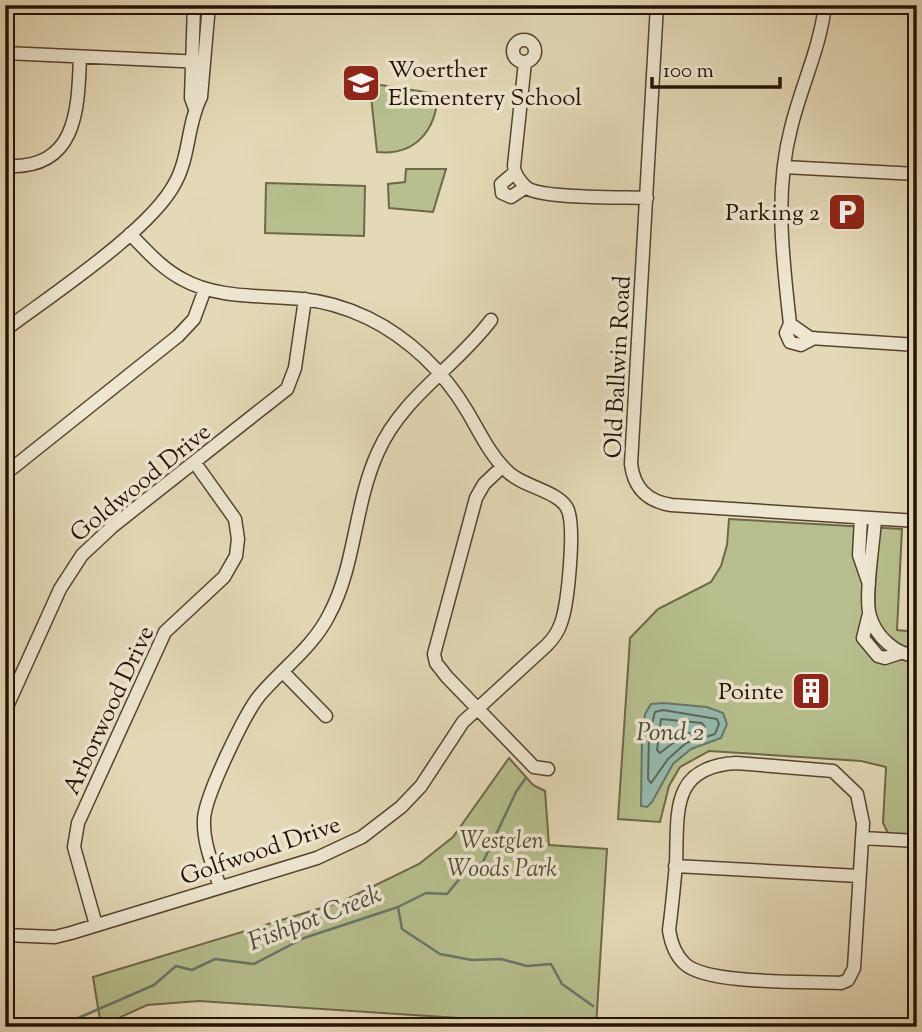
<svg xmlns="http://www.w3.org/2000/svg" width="922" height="1032" font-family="'Sorts Mill Goudy',serif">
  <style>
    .green { fill: #b6bf8d; stroke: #6e6848; stroke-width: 2 }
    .water { fill: #95baae; stroke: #68766a; stroke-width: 2 }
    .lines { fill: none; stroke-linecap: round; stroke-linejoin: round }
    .shore { stroke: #5d6659; stroke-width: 2 }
    .stream { stroke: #68766a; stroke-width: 2.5 }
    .minor-casing { stroke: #554330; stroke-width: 15 }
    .minor { stroke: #ede6d0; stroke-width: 12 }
    .labels { text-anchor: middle; stroke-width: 7; stroke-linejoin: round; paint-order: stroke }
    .poi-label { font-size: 24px; fill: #251104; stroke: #ede6d0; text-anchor: end }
    .street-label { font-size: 24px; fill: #251104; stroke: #ede6d0 }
    .park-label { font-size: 24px; font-style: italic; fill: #584e34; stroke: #ede6d0 }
    .water-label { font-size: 26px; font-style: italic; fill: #4c4c40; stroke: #ede6d0 }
  </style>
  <rect width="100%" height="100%" fill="#e4d9b6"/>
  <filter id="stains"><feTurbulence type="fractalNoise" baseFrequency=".00286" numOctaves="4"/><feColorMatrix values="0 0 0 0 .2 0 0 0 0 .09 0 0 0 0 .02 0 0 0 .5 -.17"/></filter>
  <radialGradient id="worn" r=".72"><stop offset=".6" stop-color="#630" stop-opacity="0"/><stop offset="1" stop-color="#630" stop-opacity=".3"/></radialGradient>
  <path class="green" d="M374,84L438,94C436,131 415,156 377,152L370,87Z
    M406,169H446L433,212L389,208L388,184L405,182Z
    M266,183L365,186L364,236L265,233Z
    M729,519L902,529L897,630L917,632V836L889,835L883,823L886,767L861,761L709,751L680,767L669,786L660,822L618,819L630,638L658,609L711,582L721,566L727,545Z
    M509,758L533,785L545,791L549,845L607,849L596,1027L199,1001L147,1005L101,1026L93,977L341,902L419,864L453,837Z"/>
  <path class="water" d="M663,703L707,707L723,713L727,724L721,738L691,749L673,764L652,802L647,807L641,806L642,735L645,714L651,704Z"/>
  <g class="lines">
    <path class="shore" d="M663,710L717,719L719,724L715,734L686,743L668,759L651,783L648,779L649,735L655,712Z
      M661,719L702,723L705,727L682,736L660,753L657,750Z"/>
    <path class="stream" d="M398,907L402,929L440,954L472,960L501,959L527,966L551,964L562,984L593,1006
      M71,1027L76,1019L154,985L176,966L192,970L215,959L254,964L304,938L398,907L426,893L447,894L466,871L483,862L516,792L525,779"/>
    <g class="minor-casing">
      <path id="minor" d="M194,5L191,98L195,109
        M657,5L631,464C634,488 647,501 671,505L917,521
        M825,5C820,49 801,86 791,128C774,193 783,260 790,324L810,338L917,345
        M513 51a11 11 0 1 1 22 0a11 11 0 1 1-22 0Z
        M5,53L203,62
        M525,62L514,166C514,174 521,183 527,188C543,199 624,197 647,198
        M5,166C77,170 78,111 80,57
        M784,167L917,174
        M514,173L501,184L502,193L511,197L526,187
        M790,324L786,333L790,342L801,345L814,338
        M5,330C50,296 151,230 175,183C190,156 187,124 201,97L209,5
        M502,467L484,484L476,498L434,654L436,663L447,677L534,767L548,769
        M5,474L178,336L194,319L205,289
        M861,518L859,555L869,584
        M875,519C874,541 864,598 870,616C876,637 896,655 917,656
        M869,614L863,638L878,656L885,658L900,653
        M283,672L326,716
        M5,711L60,589L82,555L113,526L287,389L295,368L305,299
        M736,763L833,771L857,794L863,823L854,968L848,980L841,983C807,981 708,985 685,964C675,955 671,943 669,930C672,908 674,886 676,864C678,812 670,767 736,763Z
        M862,838L917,841
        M675,866L859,876
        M220,887C213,866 203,843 204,820C204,798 245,713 260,695C283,668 313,647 329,615C356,565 354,504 378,452C402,397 456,367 491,320
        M96,925L74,847L78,823L165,632L224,577L236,556L238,539L235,519L195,463
        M5,935L55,937L71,933L317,858L362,837L401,807L421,786L463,722L547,645C553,639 558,632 561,623C568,604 576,524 567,508C557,490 521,487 505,469C489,453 479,431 467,411C444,372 409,338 368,318C347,308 324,301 301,299C262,295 217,299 182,279C161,268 146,250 130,234"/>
    </g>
    <use href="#minor" class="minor"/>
  </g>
  <defs>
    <g id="school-square" transform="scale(2.0125)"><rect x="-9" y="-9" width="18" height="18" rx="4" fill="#8f2418" stroke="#ede6d0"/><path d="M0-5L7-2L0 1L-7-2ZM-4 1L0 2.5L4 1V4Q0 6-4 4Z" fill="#fff"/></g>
    <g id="parking-square" transform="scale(2.0125)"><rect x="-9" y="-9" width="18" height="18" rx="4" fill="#8f2418" stroke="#ede6d0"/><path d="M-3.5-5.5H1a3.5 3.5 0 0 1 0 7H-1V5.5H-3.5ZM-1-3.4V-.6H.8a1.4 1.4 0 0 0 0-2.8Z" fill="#fff"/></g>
    <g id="building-square" transform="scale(2.0125)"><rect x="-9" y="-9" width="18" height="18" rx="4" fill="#8f2418" stroke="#ede6d0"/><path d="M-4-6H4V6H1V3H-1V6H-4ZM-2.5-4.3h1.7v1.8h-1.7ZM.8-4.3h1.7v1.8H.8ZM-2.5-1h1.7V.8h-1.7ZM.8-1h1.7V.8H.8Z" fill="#fff"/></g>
  </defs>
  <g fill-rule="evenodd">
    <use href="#school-square" x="361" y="83"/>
    <use href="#parking-square" x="847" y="212"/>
    <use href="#building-square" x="811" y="691"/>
  </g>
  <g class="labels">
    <g class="poi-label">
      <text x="388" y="77" text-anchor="start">Woerther<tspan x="388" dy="28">Elementery School</tspan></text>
      <text x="820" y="220">Parking 2</text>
      <text x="784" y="699">Pointe</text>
    </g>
    <g class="street-label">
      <text transform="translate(617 367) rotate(-87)" y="8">Old Ballwin Road</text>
      <text transform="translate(140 482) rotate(-39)" y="8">Goldwood Drive</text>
      <text transform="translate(108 710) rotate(-65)" y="8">Arborwood Drive</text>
      <text transform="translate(260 850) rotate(-19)" y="8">Golfwood Drive</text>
    </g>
    <g class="park-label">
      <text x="502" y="848">Westglen<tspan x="502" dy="28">Woods Park</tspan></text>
    </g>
    <g class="water-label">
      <text x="670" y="740">Pond 2</text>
      <text transform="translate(314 917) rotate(-21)" y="9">Fishpot Creek</text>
    </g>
  </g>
  <rect width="922" height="1032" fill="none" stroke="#e4d9b6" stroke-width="28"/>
  <rect x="7" y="7" width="908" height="1018" fill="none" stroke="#251104" stroke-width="3.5"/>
  <rect x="14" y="14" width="894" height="1004" fill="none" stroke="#251104" stroke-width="2"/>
  <path d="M652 77v10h128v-10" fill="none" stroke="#251104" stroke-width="3.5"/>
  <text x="663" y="77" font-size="21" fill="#251104" stroke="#ede6d0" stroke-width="5" paint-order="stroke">100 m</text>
  <rect width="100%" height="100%" filter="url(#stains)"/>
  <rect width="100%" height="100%" fill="url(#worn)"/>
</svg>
